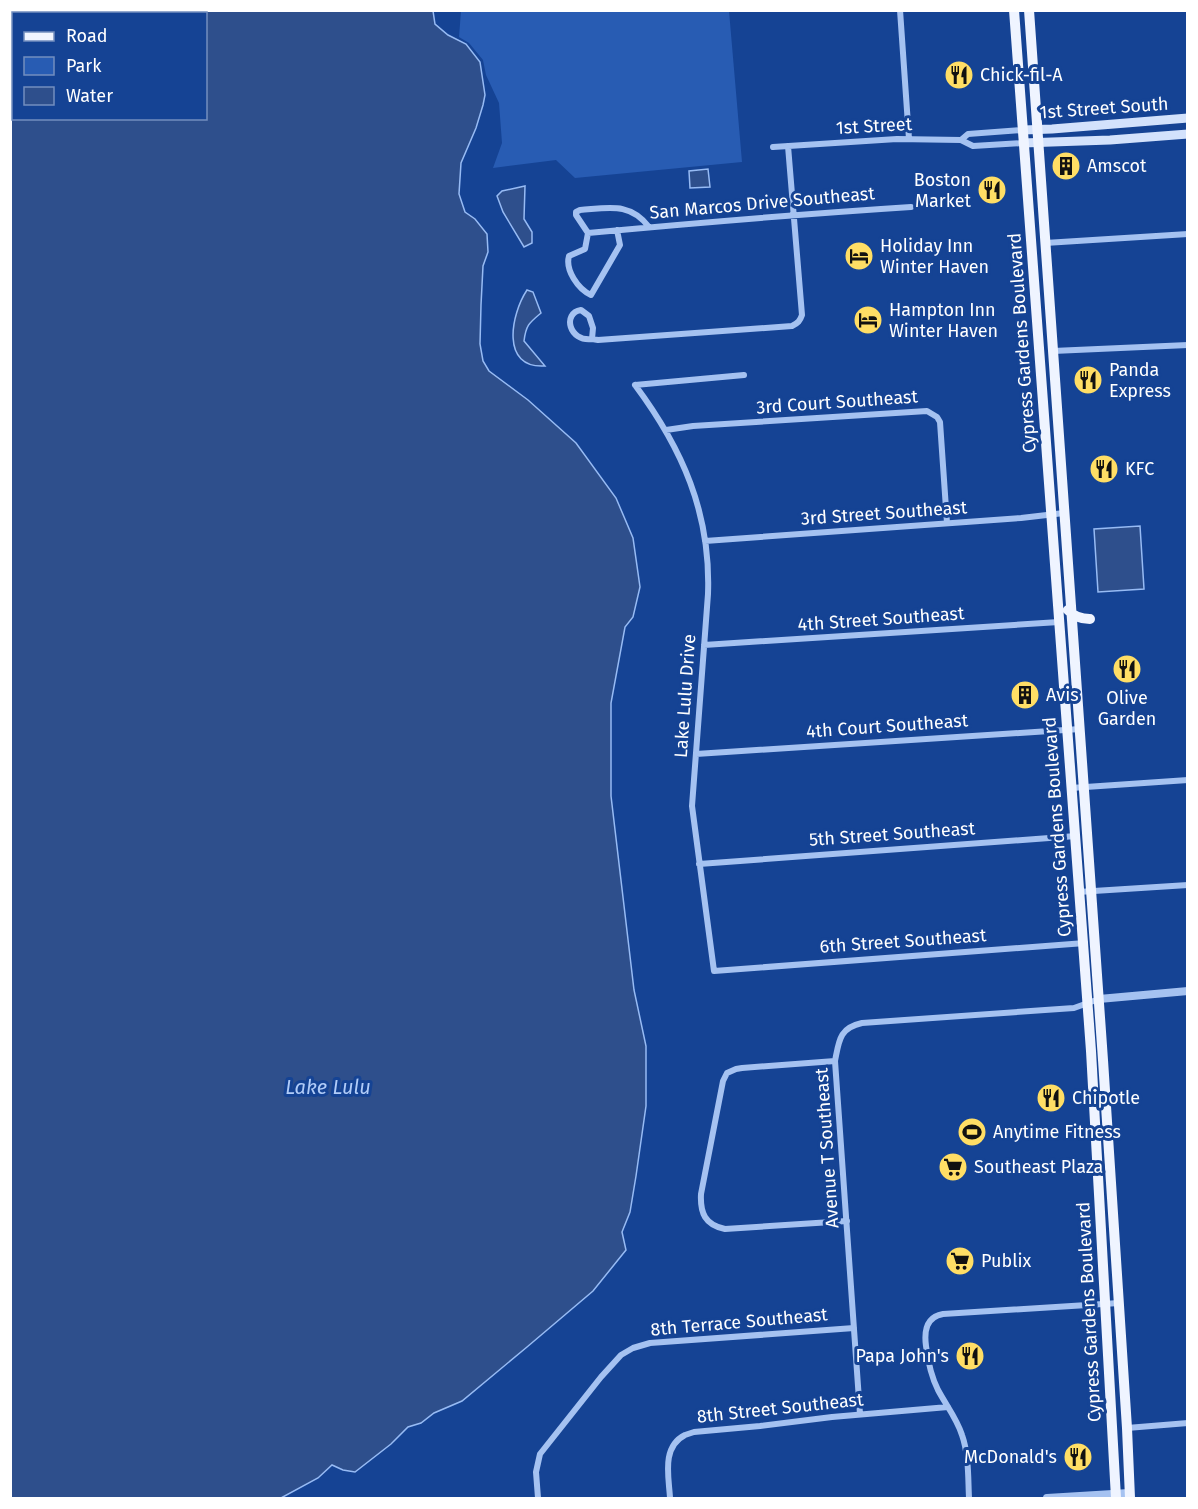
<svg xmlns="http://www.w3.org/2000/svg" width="1198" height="1509" font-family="'Fira Sans',sans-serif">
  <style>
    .green { fill: #285cb3 }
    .water { fill: #2e4f8c; stroke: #97bbf4; stroke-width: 1.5; fill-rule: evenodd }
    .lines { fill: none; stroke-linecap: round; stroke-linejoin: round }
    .minor { stroke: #a5c2f1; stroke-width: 6 }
    .tertiary { stroke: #a5c2f1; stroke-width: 8 }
    .secondary { stroke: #d3e2fc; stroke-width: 9 }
    .primary { stroke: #eff4ff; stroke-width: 10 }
    .labels { text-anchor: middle; stroke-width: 6; stroke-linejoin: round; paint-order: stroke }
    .poi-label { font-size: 18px; fill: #fff; stroke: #154394; text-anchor: start }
    .street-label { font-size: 18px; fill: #fff; stroke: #154394 }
    .water-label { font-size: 20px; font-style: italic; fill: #b1ccf8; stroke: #154394 }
  </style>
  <rect width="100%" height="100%" fill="#154394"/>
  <path class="green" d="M461,11H729L742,162L575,178L556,160L493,168L502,143L499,103L486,75L483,60L469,43L459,37Z"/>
  <path class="water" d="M10,11H433L435,24L448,35L466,44L480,62L485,95L483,105L476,128L461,163L459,194L465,212L475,219L487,234L488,252L483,266L481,305L480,344L483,361L489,371L528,400L576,443L616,498L633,538L640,587L633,617L625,627L611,703V796L634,990L646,1046V1106L636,1176L630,1212L622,1232L626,1250L593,1291L527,1347L462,1401L434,1413L421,1423L408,1427L391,1444L355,1472L343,1470L332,1465L318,1478L281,1498H11ZM14,14H206V118H14Z
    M708,169L710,187L690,188L689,171Z
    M525,186L524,219L532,232V243L524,247L503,212L497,196L502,191Z
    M527,290L533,292L541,313C529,323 526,325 524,341L545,366C500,369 511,314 527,290Z
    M1140,526L1144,589L1098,592L1094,529Z"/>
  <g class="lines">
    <path class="minor" d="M900,10L909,139
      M961,140L968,134L1023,130
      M773,147L897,139L961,140L973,146L1023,143
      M617,230L620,245L591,295C578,289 565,270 569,256L585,249L588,233C695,223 803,214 911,207
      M588,233L576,215V212L580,210C609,208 630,202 649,227
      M1045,243L1188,234
      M592,339C569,342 562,313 581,310L589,316L593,328L592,339L598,340L792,326C798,323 800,321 802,315L788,146
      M1053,351L1188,345
      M635,385C682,448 711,513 708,594L692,806L714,971L1085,943
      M635,385L744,375
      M666,430L693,426L927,411L937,417L940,422L947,523
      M705,541L1021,518L1064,513
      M704,645L1059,622
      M696,754L1080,729
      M1071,788L1188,780
      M699,864L1076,836
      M1078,892L1188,885
      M835,1061L742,1068L736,1069L727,1073L723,1081L701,1194C700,1213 705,1225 725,1229L847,1221
      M860,1414L835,1061C839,1041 839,1028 862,1023L1074,1008L1099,999
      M1127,1428L1188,1423
      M538,1498L536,1472L540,1454L601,1377L621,1355L633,1348L650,1343L854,1328
      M670,1498C669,1478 661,1447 685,1435C688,1434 691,1433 694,1432L760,1426L832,1417L948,1407
      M969,1498C968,1478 969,1455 962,1435C957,1419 946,1405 938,1390C931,1376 928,1362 926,1346C924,1331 926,1317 943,1314L1119,1303"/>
    <path class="tertiary" d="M1099,999L1188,991
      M1047,1498L1129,1493"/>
    <path class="secondary" d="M1023,130L1052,129L1188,118
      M1023,143L1110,140L1188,134"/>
    <path class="primary" d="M1014,10L1091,1051L1116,1498
      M1029,10L1103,1060L1127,1428L1130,1498
      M1068,610C1074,617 1082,619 1090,619"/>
  </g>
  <defs>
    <g id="restaurant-disc" transform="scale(1.5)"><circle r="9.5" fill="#ffde65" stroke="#154394"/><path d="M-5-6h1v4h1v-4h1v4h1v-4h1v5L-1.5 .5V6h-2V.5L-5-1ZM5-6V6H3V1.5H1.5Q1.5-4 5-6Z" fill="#111"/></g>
    <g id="building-disc" transform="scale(1.5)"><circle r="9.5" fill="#ffde65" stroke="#154394"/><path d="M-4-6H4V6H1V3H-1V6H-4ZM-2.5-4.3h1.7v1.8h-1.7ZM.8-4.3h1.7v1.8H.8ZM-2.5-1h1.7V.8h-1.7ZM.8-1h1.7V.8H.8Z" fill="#111"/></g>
    <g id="hotel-disc" transform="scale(1.5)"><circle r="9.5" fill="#ffde65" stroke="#154394"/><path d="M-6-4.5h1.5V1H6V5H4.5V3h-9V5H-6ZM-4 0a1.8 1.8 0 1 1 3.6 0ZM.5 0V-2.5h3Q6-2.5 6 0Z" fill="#111"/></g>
    <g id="stadium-disc" transform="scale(1.5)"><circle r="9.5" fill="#ffde65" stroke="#154394"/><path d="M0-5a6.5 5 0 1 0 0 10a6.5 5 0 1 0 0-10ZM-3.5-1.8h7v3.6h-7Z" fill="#111"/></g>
    <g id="supermarket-disc" transform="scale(1.5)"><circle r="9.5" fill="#ffde65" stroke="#154394"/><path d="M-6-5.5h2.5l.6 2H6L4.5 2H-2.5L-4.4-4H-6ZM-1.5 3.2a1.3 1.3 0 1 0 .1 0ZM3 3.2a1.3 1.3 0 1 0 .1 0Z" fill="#111"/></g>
  </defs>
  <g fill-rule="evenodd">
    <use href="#restaurant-disc" x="959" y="75"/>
    <use href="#building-disc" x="1066" y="166"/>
    <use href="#restaurant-disc" x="992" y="190"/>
    <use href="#hotel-disc" x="859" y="256"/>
    <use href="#hotel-disc" x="868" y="320"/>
    <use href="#restaurant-disc" x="1088" y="380"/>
    <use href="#restaurant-disc" x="1104" y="469"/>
    <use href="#restaurant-disc" x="1127" y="669"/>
    <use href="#building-disc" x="1025" y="695"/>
    <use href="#restaurant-disc" x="1051" y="1098"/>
    <use href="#stadium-disc" x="972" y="1132"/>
    <use href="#supermarket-disc" x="953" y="1167"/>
    <use href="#supermarket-disc" x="960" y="1261"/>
    <use href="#restaurant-disc" x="970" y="1356"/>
    <use href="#restaurant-disc" x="1078" y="1457"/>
  </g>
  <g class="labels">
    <g class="poi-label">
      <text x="980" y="81">Chick-fil-A</text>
      <text x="1087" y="172">Amscot</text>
      <text x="971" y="186" text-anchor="end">Boston<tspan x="971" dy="21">Market</tspan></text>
      <text x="880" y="252">Holiday Inn<tspan x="880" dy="21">Winter Haven</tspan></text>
      <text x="889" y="316">Hampton Inn<tspan x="889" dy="21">Winter Haven</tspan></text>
      <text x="1109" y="376">Panda<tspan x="1109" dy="21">Express</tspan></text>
      <text x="1125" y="475">KFC</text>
      <text x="1046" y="701">Avis</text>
      <text x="1127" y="704" text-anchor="middle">Olive<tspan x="1127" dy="21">Garden</tspan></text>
      <text x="1072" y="1104">Chipotle</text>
      <text x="993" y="1138">Anytime Fitness</text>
      <text x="974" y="1173">Southeast Plaza</text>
      <text x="981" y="1267">Publix</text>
      <text x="949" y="1362" text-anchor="end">Papa John's</text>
      <text x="1057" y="1463" text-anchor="end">McDonald's</text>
    </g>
    <g class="street-label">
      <text transform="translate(1104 108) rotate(-4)" y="6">1st Street South</text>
      <text transform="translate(874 126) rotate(-3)" y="6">1st Street</text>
      <text transform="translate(762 203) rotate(-5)" y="6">San Marcos Drive Southeast</text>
      <text transform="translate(1022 343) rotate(-94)" y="6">Cypress Gardens Boulevard</text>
      <text transform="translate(837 402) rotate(-4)" y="6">3rd Court Southeast</text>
      <text transform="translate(884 513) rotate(-4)" y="6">3rd Street Southeast</text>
      <text transform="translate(881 619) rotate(-4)" y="6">4th Street Southeast</text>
      <text transform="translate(685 696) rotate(-86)" y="6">Lake Lulu Drive</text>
      <text transform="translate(887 726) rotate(-4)" y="6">4th Court Southeast</text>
      <text transform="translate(1057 827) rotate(-94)" y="6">Cypress Gardens Boulevard</text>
      <text transform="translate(892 834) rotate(-4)" y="6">5th Street Southeast</text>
      <text transform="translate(903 941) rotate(-4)" y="6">6th Street Southeast</text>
      <text transform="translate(827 1148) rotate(-94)" y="6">Avenue T Southeast</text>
      <text transform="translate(1089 1312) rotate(-93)" y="6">Cypress Gardens Boulevard</text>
      <text transform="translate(739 1322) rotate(-5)" y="6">8th Terrace Southeast</text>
      <text transform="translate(780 1408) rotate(-6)" y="6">8th Street Southeast</text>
    </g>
    <g class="water-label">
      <text x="328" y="1094">Lake Lulu</text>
    </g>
  </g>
  <rect width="1198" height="1509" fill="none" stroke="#ffffff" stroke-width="24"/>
  <rect x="12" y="12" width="195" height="108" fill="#154394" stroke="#738ebf" stroke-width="1.5"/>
  <rect x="24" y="32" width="30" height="9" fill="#eff4ff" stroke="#738ebf" stroke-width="1.5"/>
  <text x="66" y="42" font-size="18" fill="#ffffff">Road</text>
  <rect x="24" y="57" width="30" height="18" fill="#285cb3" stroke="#738ebf" stroke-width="1.5"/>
  <text x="66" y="72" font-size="18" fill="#ffffff">Park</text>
  <rect x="24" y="87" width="30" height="18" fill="#2e4f8c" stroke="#738ebf" stroke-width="1.5"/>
  <text x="66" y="102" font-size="18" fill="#ffffff">Water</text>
</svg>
